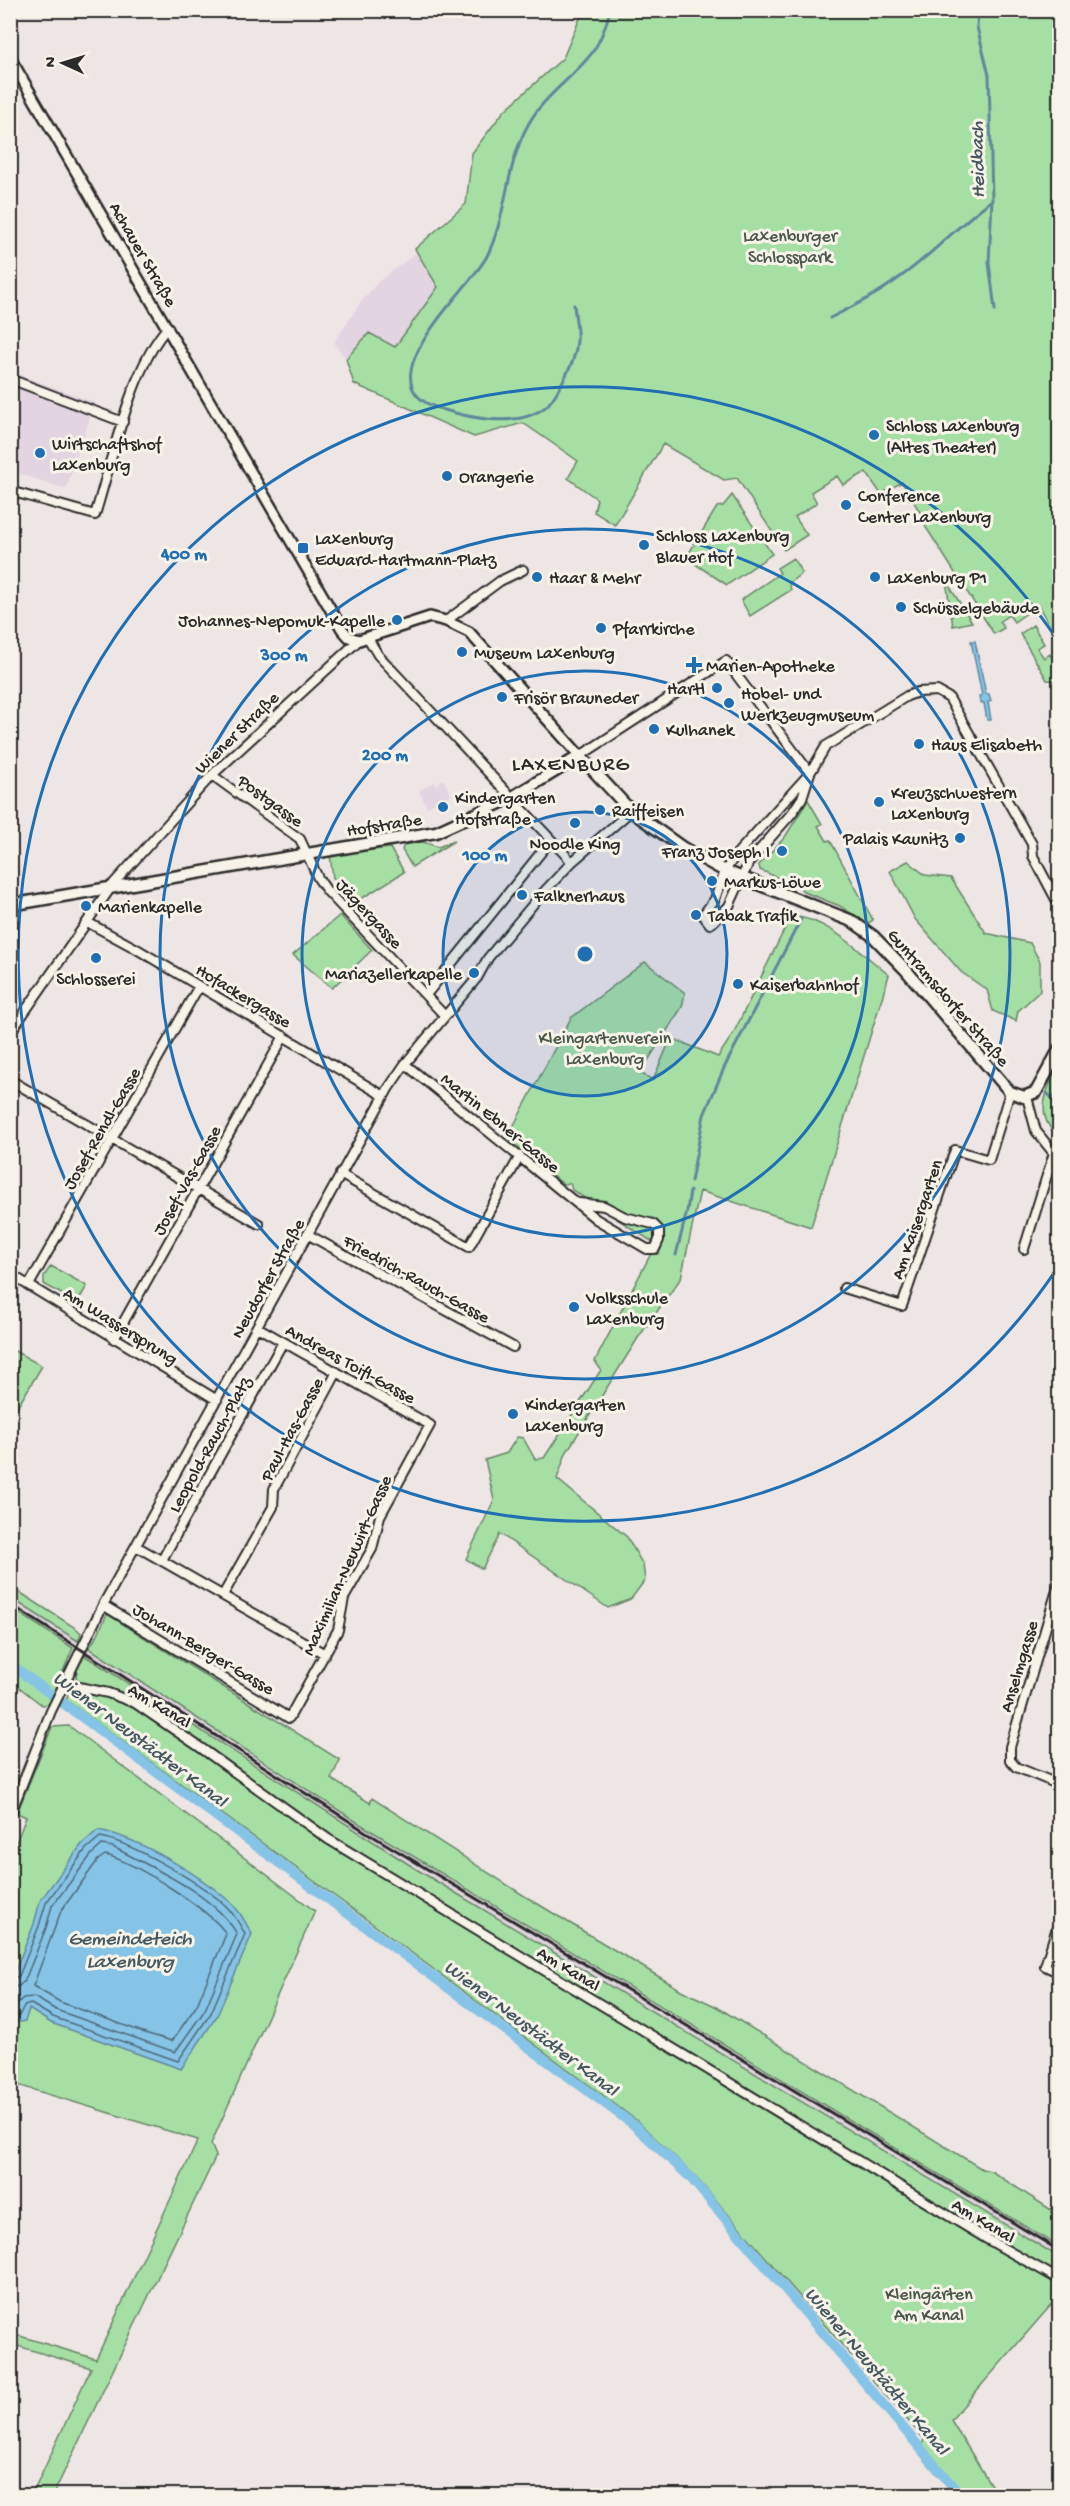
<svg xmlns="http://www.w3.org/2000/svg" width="1070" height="2506" font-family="'Gochi Hand',sans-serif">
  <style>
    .built { fill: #e3d4e1 }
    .green { fill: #a6dfa4; stroke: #688568; stroke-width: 1.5 }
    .water { fill: #85c4e6; stroke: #61879b; stroke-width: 1.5 }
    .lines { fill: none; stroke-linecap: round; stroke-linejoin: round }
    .shore { stroke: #4f6876; stroke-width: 1.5 }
    .stream { stroke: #61879b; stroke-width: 3 }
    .canal { stroke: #85c4e6; stroke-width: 10 }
    .minor-casing { stroke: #2b2b2b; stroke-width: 12 }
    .tertiary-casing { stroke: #2b2b2b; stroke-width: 14 }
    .secondary-casing { stroke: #2b2b2b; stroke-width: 15 }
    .minor { stroke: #f7f3e8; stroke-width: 8 }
    .tertiary { stroke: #f7f3e8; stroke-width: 9 }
    .secondary { stroke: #f7f3e8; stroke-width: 10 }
    .rail { stroke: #2b2b2b; stroke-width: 3 }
    .ring { fill: none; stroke: #1f6fb2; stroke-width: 3 }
    .poi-dot { fill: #1f6fb2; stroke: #f7f3e8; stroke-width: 2 }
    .labels { text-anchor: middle; stroke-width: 6; stroke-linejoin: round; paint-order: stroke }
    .park-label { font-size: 18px; fill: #4a5849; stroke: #f7f3e8 }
    .street-label { font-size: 18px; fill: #2b2b2b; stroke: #f7f3e8 }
    .poi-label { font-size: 18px; fill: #2b2b2b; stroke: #f7f3e8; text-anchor: start }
    .water-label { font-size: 20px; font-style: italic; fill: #465963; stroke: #f7f3e8 }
    .quarter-label { font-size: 21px; letter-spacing: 1.5px; fill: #2b2b2b; stroke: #f7f3e8 }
    .centre { fill: #1f6fb2; stroke: #f7f3e8; stroke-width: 3 }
    .ring-label { font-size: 18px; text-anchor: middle; font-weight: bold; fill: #1f6fb2; stroke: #f7f3e8; stroke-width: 6; stroke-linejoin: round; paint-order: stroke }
  </style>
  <rect width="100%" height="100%" fill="#eee5e5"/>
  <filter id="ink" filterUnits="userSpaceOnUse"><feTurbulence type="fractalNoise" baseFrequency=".0167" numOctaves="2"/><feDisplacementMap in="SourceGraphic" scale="12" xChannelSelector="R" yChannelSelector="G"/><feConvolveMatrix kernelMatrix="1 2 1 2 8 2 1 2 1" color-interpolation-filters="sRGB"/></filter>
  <g filter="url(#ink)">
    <path class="built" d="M417,252L439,286L395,348L369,333L346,359L334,343L360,303L378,282Z
      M10,371L95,403L66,489L11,471Z
      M443,779L451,795L427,807L419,791L434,782L437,785Z
      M10,1598L78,1641L73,1648L11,1607Z
      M89,1648L360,1824L1059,2247V2257L416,1869L84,1655Z"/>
    <path class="green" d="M583,11H1059V643L1038,605L1014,622L1009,615L1000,621L1004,628L994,634L929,532L925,526L927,524L902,482L881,494L866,472L843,485L837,476L811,492L817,503L795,517L807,535L784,550L737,478L724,480L663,444L615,525L594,512L597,499L568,478L578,461L523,423L474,437L354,384L346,359L369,333L395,347L438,287L415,249L466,204L472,153L504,111L563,58Z
      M732,495L772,554L727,585L686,558L717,507L723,506Z
      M793,558L802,573L789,583L791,590L750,616L741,600L780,573L777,568Z
      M946,581L972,622L953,626Z
      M1033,625L1044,644L1037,648L1044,658L1050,654L1059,673V681L1047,680L1020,634Z
      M808,800L822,824L818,826L827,841L830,840L873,920L867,924L840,906L804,892L799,887L760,870L759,865L785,837Z
      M454,841L412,867L402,850L404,845L423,842L438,847Z
      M390,848L404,872L356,902L333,878L330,855Z
      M908,861L925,875L951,878L986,933L1030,943L1040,962V991L1018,1011L1016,1021L993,1011L987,990L961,972L915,919L890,871Z
      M340,915L372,950L332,988L293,955Z
      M791,916C828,918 861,953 889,975L811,1227L700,1191L681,1278L638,1338L566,1453L557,1479L627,1537L643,1565L645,1580L631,1599L608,1608L500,1534L482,1569L466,1559L494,1500L485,1460L507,1453L517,1437L523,1438L535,1459L544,1458L601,1370L595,1361L656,1244L572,1190L570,1183L563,1184L507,1138L571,1018L645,962L685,993L682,1007L640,1073L653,1080L671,1038L718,1057L733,1034Z
      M1059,1063V1136C1032,1117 1048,1086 1059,1063Z
      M51,1266L87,1286L77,1303L44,1284V1276Z
      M11,1349L42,1366L11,1418Z
      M10,1586L77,1629L81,1633L78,1641L11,1598Z
      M10,1607L73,1648L49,1704L42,1705L11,1681Z
      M107,1614L340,1760L331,1779L370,1803L372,1798L523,1895L681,1990L717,2007L982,2169L991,2171L1059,2215V2247L360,1824L89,1648L97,1636Z
      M84,1655L416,1869L1059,2257V2296L951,2420L997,2495H955L920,2454L924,2439L693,2174L636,2120L366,1919L66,1700L70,1689L82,1684L76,1678L77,1667Z
      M69,1726L315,1911L211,2144L216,2156L53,2495H32L91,2368L11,2344L10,2333L96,2359L198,2140L11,2083V1856L26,1817L17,1813L52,1727Z"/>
    <path class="water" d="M971,641H975L986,694H989L991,701L988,702L991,720H987L984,703H980L979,696L982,695Z
      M98,1830C137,1837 198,1874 228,1900C239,1909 245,1922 252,1934L217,2016L181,2069L51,2023L29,2009L25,2021L20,2022L11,2018V1981L34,1924L40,1901L82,1844Z"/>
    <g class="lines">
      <path class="shore" d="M105,1855C130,1859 214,1912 226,1934L197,2005L172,2041L148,2034L60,2002L33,1986L61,1911L98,1860Z
        M10,1980L19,1976L39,1926L46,1903L86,1849L100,1837C129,1841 206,1886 227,1907C234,1915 240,1924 245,1934L211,2013L178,2061L53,2017L31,2004L24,2006L19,2016L10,2015
        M10,1988L19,1986L25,1980L46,1928L52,1906L92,1854L102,1845L113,1847C151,1867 216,1895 237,1934L205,2010L175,2052L56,2010L34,1997L23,1998L15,2006L10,2007"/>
      <path class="stream" d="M978,10L977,27L989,75L992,200L989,263L995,310
        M574,305C575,316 578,329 577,341C576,356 571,366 564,379C559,388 553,402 544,408C515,429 469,418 438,408C360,382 471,289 487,256C508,214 505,165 529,123C543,98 568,81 587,59C598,47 606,26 610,10
        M830,318C854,306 878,294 899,278C932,255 959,224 992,200
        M1060,1084L1053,1099L1060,1115
        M1047,1093L1053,1099
        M691,1181L704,1115L724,1068L801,919
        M676,1255L687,1211L690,1191"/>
      <path class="canal" d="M10,1664L634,2125L690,2177L961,2496"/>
      <g class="minor-casing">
        <path id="minor" d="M10,379L123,422
          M10,491L95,515C112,461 131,367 168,327
          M446,621L500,581L523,570
          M368,638L378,655L572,862
          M580,756L726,661L810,773
          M810,773L802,798L792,813L749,862L729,906L713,922L710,924L703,915L715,899L725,871L734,857L810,773L826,746L907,696L918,692L937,691L949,698L1032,844L1033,856L1060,907
          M212,775L300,839L318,878L327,891L444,1015
          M87,922L135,948L384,1096
          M426,995L551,840
          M10,1033L114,883L212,775L359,640
          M405,1064L596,1219L647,1249H655L659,1240V1230L653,1224L625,1217L604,1206L579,1203
          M10,1080L259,1224
          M1027,1097L1036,1131L1060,1161
          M340,1174L469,1247L520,1156
          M307,1234L513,1347
          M1024,1249L1053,1156
          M10,1274L217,1400
          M29,1285L199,986
          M844,1288L902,1306L955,1150L989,1160L1010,1092
          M114,1339L284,1036
          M136,1546L325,1654
          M162,1560L283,1342
          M1060,1580L1010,1747V1760L1016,1767L1060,1785
          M223,1595L273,1507L274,1489L337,1372
          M103,1605L289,1718L338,1630L344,1598L372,1549L380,1516L430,1425L257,1327
          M66,1681L74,1686L108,1693L135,1703L201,1748L328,1839L987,2239L1060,2280
          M10,1815L51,1711L103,1605L388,1089L405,1064L477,978L488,958L540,896L572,862L631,811
          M1060,1918L1045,1966L1060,1973"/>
      </g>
      <g class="tertiary-casing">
        <path id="tertiary" d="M10,58L342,629L349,637L359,640L430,617L446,621L469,632L580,756"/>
      </g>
      <g class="secondary-casing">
        <path id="secondary" d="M10,905L436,832L511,798L580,756L631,811L683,848L725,871L852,921L873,936L905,969L1010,1092L1024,1097L1036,1092L1060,1048"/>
      </g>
      <use href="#minor" class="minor"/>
      <use href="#tertiary" class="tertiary"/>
      <use href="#secondary" class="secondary"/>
      <path class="rail" d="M10,1604L366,1832L1060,2251"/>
    </g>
  </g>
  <circle cx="585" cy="954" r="142" fill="#1f6fb2" fill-opacity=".12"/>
  <g class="ring">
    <circle cx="585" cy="954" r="142"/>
    <circle cx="585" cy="954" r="283"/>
    <circle cx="585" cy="954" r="425"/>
    <path d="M1058 1267A567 567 0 1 1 1058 641"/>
  </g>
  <g class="poi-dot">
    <circle cx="874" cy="435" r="6"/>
    <circle cx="40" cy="453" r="6"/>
    <circle cx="447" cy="476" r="6"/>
    <circle cx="846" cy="505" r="6"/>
    <circle cx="644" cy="545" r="6"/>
    <rect x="297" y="542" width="12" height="12" rx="3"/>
    <circle cx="537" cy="577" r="6"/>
    <circle cx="875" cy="577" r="6"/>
    <circle cx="901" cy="607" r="6"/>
    <circle cx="397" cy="620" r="6"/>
    <circle cx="601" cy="628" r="6"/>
    <circle cx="462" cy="652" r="6"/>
    <path d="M691 656h6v6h6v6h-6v6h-6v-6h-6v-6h6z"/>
    <circle cx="717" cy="688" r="6"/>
    <circle cx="502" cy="697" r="6"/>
    <circle cx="729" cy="703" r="6"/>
    <circle cx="654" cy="729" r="6"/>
    <circle cx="919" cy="744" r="6"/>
    <circle cx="879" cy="802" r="6"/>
    <circle cx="443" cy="807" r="6"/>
    <circle cx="600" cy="810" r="6"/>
    <circle cx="575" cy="823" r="6"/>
    <circle cx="960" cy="838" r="6"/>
    <circle cx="782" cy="851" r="6"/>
    <circle cx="712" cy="881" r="6"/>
    <circle cx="522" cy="895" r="6"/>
    <circle cx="86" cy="906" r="6"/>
    <circle cx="696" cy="915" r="6"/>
    <circle cx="96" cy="958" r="6"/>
    <circle cx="474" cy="973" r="6"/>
    <circle cx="738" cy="984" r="6"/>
    <circle cx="574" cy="1307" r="6"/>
    <circle cx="513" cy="1414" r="6"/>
  </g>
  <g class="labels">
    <g class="park-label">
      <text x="790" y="241">Laxenburger<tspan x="790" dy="21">Schlosspark</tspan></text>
      <text x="605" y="1043">Kleingartenverein<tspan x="605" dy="21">Laxenburg</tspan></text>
      <text x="929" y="2299">Kleingärten<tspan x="929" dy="21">Am Kanal</tspan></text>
    </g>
    <g class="street-label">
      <text transform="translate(144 254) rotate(60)" y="6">Achauer Straße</text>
      <text transform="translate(236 732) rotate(-44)" y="6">Wiener Straße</text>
      <text transform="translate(271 800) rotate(36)" y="6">Postgasse</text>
      <text transform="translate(384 824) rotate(-9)" y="6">Hofstraße</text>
      <text transform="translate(370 913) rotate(47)" y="6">Jägergasse</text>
      <text transform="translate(244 995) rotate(31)" y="6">Hofackergasse</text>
      <text transform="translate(949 997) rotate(49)" y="6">Guntramsdorfer Straße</text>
      <text transform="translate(501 1122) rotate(39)" y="6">Martin Ebner-Gasse</text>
      <text transform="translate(101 1128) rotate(-60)" y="6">Josef-Rendl-Gasse</text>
      <text transform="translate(186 1180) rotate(-61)" y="6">Josef-Vas-Gasse</text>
      <text transform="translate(916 1219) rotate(-71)" y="6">Am Kaisergarten</text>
      <text transform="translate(267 1278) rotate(-61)" y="6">Neudorfer Straße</text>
      <text transform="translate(417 1278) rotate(29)" y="6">Friedrich-Rauch-Gasse</text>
      <text transform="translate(121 1325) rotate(32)" y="6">Am Wassersprung</text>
      <text transform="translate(351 1363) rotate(29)" y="6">Andreas Toifl-Gasse</text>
      <text transform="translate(291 1429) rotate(-62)" y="6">Paul-Has-Gasse</text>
      <text transform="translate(209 1444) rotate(-61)" y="6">Leopold-Rauch-Platz</text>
      <text transform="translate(346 1565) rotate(-66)" y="6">Maximilian-Neuwirt-Gasse</text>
      <text transform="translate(204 1648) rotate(31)" y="6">Johann-Berger-Gasse</text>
      <text transform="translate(1018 1666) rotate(-73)" y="6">Anselmgasse</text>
      <text transform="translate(160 1705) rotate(31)" y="6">Am Kanal</text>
      <text transform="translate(569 1968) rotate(31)" y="6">Am Kanal</text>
      <text transform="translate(984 2220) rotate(31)" y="6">Am Kanal</text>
    </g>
    <g class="poi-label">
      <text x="886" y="431">Schloss Laxenburg<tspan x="886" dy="21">(Altes Theater)</tspan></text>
      <text x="52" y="449">Wirtschaftshof<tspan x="52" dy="21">Laxenburg</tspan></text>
      <text x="459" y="482">Orangerie</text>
      <text x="858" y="501">Conference<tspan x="858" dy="21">Center Laxenburg</tspan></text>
      <text x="656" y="541">Schloss Laxenburg<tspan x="656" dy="21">Blauer Hof</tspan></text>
      <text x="315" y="544">Laxenburg<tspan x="315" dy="21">Eduard-Hartmann-Platz</tspan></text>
      <text x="549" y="583">Haar &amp; Mehr</text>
      <text x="887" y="583">Laxenburg P1</text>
      <text x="913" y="613">Schüsselgebäude</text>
      <text x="385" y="626" text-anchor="end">Johannes-Nepomuk-Kapelle</text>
      <text x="613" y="634">Pfarrkirche</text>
      <text x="474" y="658">Museum Laxenburg</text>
      <text x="706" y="671">Marien-Apotheke</text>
      <text x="705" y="694" text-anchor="end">Hartl</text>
      <text x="741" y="699">Hobel- und<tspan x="741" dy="21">Werkzeugmuseum</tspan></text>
      <text x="514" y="703">Frisör Brauneder</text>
      <text x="666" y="735">Kulhanek</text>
      <text x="931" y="750">Haus Elisabeth</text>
      <text x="891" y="798">Kreuzschwestern<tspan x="891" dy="21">Laxenburg</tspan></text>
      <text x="455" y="803">Kindergarten<tspan x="455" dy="21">Hofstraße</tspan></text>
      <text x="612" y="816">Raiffeisen</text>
      <text x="948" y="844" text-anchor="end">Palais Kaunitz</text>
      <text x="575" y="849" text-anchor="middle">Noodle King</text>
      <text x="770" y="857" text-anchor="end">Franz Joseph I</text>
      <text x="724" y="887">Markus-Löwe</text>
      <text x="534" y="901">Falknerhaus</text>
      <text x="98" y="912">Marienkapelle</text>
      <text x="708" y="921">Tabak Trafik</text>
      <text x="462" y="979" text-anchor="end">Mariazellerkapelle</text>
      <text x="96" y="984" text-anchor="middle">Schlosserei</text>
      <text x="750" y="990">Kaiserbahnhof</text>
      <text x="586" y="1303">Volksschule<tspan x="586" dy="21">Laxenburg</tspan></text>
      <text x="525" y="1410">Kindergarten<tspan x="525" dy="21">Laxenburg</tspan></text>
    </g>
    <g class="water-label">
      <text transform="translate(976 160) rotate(-91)" y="7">Heidbach</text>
      <text transform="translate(141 1738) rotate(37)" y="7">Wiener Neustädter Kanal</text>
      <text x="130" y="1944">Gemeindeteich<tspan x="130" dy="23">Laxenburg</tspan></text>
      <text transform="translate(532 2027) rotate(37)" y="7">Wiener Neustädter Kanal</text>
      <text transform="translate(878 2370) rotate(50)" y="7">Wiener Neustädter Kanal</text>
    </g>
    <g class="quarter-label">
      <text x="571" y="770">LAXENBURG</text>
    </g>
  </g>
  <circle cx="585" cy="954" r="9" class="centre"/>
  <g class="ring-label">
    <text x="184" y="559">400 m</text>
    <text x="284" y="660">300 m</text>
    <text x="385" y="760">200 m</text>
    <text x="485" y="860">100 m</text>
  </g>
  <rect width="1070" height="2506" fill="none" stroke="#f7f3e8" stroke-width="36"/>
  <rect x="18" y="18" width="1034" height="2470" fill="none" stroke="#2b2b2b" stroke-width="2" filter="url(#ink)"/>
  <g transform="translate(63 63) rotate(274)" stroke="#f7f3e8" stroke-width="4.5" paint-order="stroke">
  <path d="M0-4.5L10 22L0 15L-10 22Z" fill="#2b2b2b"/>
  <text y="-9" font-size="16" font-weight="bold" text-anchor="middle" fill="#2b2b2b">N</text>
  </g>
</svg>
